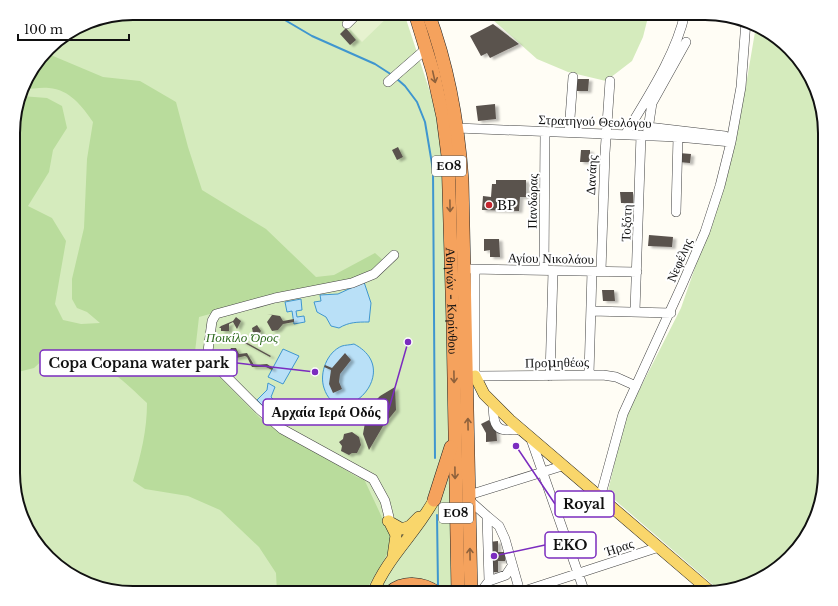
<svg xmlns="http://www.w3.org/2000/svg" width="838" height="606" font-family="'Libre Baskerville',serif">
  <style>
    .green { fill: #d5ebbd }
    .forest { fill: #b9dc9c }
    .pitch { fill: #e6f2cf }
    .water { fill: #b9e0f7; stroke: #3f96cf }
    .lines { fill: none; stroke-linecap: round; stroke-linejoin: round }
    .stream { stroke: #3f96cf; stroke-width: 2 }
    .building { fill: #5a524d; filter: url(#shadow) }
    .minor-casing { stroke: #444; stroke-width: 10 }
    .major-casing { stroke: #222; stroke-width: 12 }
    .highway-casing { stroke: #222; stroke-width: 14 }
    .minor { stroke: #fff; stroke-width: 9 }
    .major { stroke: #f9d66b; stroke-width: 11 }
    .highway { stroke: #f5a25d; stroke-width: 13 }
    .oneway { stroke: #8e613b }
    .poi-dot { fill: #c4262e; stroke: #fff; stroke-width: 1.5 }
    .labels { text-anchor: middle; stroke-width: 4; stroke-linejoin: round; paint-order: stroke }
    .shield { fill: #fff; stroke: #585858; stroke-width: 1 }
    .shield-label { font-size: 12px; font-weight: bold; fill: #111 }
    .street-label { font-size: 13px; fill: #111; stroke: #fff }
    .poi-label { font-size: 13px; fill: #111; stroke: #fff; text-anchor: start }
    .park-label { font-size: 13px; font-style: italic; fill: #2f6b1f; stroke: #fff }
    .rim { fill: none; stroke: #111; stroke-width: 2 }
    .leader { fill: none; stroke: #7b2cbf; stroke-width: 1.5 }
    .callout-dot { fill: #7b2cbf; stroke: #fff; stroke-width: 1.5 }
    .callout { fill: #fff; stroke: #7b2cbf; stroke-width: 1.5 }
    .callout-label { font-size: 14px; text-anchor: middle; font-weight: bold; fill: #111 }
  </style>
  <defs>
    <filter id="shadow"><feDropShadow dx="3.5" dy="2" stdDeviation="1" flood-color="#0004"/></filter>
  </defs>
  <rect width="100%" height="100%" fill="#fffdf5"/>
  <path class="green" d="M133,13H404L439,119L472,329L452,593H126L94,587L60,568L29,533L14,488V117L29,73L54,43L94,19Z
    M485,13H649L643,37L632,61L606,81L568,72L537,59Z
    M756,26L778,38L812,80L825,126V480L816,519L800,546L758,581L719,590L609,495L608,491L625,418L681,308L723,187L746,85Z"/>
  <path class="forest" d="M46,53L103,77L140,81L176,102L188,147L202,190L266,229L316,277L334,275L375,253L384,261L370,274L239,306L199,317L195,352L260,418L357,477L364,479L393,541C386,560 373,575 365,593H277L276,573L259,547L220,510L188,496L145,489L133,481C141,455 147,430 147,403C126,383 103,360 72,355C65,354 55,356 47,356L34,368L14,373V117L21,96L47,98L62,106L67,128L53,150L49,172L28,206L52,218L66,241L55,304L63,320L81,324L100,323L87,312L77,308L72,299V279L84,228L87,159L93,122C83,107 69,89 49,88C41,87 32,89 24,89L29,73Z"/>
  <path class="pitch" d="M360,13H392L362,42L347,26Z"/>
  <path class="water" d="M364,282L371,303L369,322C357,322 349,322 339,328L331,326L326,317L317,312L314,302L321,301L320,295L338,294Z
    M301,299L302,310L296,311L297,317L304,316L305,322L294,324L292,311L287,312L285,302Z
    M354,344C406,371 339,435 324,388C319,373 327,352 342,346C345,345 350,345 354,344Z
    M283,349L299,356L283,384L268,377Z
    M268,383L275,387L271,397L276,402L268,411L257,400L267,390Z"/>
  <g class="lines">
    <path class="stream" d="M273,13L312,36L375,64L392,75
      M396,78L405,86L417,102L425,122L433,170L435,458
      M437,515L438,587"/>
  </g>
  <path class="building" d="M493,24L519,44L490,58L487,53L481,56L470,36Z
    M346,28L356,40L350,45L340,34Z
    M576,79H589L588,91H575Z
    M495,104L496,119L478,121L476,106Z
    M398,147L403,157L397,160L392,150Z
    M581,150H590V162H580Z
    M679,153L691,154L690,163L679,162Z
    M496,180H526V197H520L519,211L482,210L483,196L491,197L492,184H496Z
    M620,192H633V203H621Z
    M649,235L673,237L672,247L648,246Z
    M484,239H499L500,257H490V250L484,251Z
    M602,290H614L615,301H603Z
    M267,314L280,316L283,321L294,319V322L283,324L278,330L272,331L267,322L272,315Z
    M236,317L241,321L237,329L233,322L229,324V331H221V328H219L221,326L233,321Z
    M257,325L261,331L259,334L253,333L252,328Z
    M240,339L271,356L270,357L239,340Z
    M231,348H236L239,354L247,353L254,365L267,364L273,368L272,370L266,367H252L247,357L245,356L232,359L228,354Z
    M345,353L351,360L340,374L339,382L342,389L333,393L329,384L331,370L324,367L325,365L332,368Z
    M395,387L396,410L383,426L369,450L363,434L366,417L373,403L380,396Z
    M489,420L494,428H496L497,441L486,442V433L481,424Z
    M352,432L359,437L361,445L357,453H352L349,455L341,451L342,446L339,442L343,439L344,434Z
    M498,541V552H505V561H498V572H490L489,542Z"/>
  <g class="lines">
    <g class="minor-casing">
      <path id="minor" d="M218,13L229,16L237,13
        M347,24L358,13
        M388,82L427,48
        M648,127L725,136
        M457,128L678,137L731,142
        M569,132L573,77
        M625,135C647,98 676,55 685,13
        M647,136L652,103L686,42
        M676,212L678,137
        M471,269L637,272
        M475,270V376L603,375L616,377L636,386
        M544,270L545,132
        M601,271L605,153L610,81
        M591,311L671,313
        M635,311L641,135
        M589,374L592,271
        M550,376L553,271
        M493,405C494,414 492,430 506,430C513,430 516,428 522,431
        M531,439L585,593
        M469,495L562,466
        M600,498L623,414L682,285L705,232L720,186L731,142L741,87L746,21
        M469,500L487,516L489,581
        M487,516L499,526L505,539L520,592
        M388,521L389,517L385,501L373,479L282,429L259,409L214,364L208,355V351L212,321L216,314L275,298L352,283L374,274L394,255
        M480,593L489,581L506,575L512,566
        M518,593L659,547"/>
    </g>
    <g class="major-casing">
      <path id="major" d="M475,376L484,394L510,420L711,592
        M388,521L402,529L410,526L419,517
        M389,521L396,535L393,556
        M373,593C387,558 416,533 434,500"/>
    </g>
    <g class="highway-casing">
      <g id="highway">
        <path id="s1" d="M415,13L433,72L443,117L448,156L453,324L458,593"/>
        <path d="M428,13C448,66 458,123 462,180L471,593"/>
        <path d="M434,500L451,447"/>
        <path d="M389,593C403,581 423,582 437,593"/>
      </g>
    </g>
    <use href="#minor" class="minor"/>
    <use href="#major" class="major"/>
    <use href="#highway" class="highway"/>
  </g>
  <defs><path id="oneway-shaft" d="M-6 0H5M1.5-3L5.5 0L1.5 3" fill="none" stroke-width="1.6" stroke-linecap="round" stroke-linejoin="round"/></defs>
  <g class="oneway">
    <use href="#oneway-shaft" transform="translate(434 77) rotate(77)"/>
    <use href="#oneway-shaft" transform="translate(450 206) rotate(89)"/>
    <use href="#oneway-shaft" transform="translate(454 377) rotate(89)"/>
    <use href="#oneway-shaft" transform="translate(468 424) rotate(-91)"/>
    <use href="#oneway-shaft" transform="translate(455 473) rotate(89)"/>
    <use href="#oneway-shaft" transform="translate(470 554) rotate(-91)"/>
  </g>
  <circle class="poi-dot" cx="489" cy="205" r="4"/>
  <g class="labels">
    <g class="shield">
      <rect x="432" y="156" width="34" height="20" rx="3"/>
      <rect x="439" y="503" width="34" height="20" rx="3"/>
    </g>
    <g class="shield-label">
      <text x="449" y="170">ΕΟ8</text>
      <text x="456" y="517">ΕΟ8</text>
    </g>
    <g class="street-label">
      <text transform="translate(595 121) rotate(2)" y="5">Στρατηγού Θεολόγου</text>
      <text transform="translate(591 175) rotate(-87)" y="5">Δανάης</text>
      <text transform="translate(532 201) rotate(-89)" y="5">Πανδώρας</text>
      <text transform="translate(626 223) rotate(-88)" y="5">Τοξότη</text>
      <text transform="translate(551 258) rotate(1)" y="5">Αγίου Νικολάου</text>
      <text transform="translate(679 260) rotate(-67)" y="5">Νεφέλης</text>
      <text dy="5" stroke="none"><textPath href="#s1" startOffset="292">Αθηνών - Κορίνθου</textPath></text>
      <text transform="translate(557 362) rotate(-1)" y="5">Προμηθέως</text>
      <text transform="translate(619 547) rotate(-18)" y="5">Ήρας</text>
    </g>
    <g class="poi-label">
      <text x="497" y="210">BP</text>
    </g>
    <g class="park-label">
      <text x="242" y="342">Ποικίλο Όρος</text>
    </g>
  </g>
  <path d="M0 0H838V606H0ZM133 20H705A113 113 0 0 1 818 133V473A113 113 0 0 1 705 586H133A113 113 0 0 1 20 473V133A113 113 0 0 1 133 20Z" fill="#fff" fill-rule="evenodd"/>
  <path class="rim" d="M133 20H705A113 113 0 0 1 818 133V473A113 113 0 0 1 705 586H133A113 113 0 0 1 20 473V133A113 113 0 0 1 133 20Z"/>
  <path class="leader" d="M315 372L237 363M408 342L388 412M516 446L555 504M494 556L545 545"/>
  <g class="callout-dot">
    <circle cx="315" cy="372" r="4"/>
    <circle cx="408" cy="342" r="4"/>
    <circle cx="516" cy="446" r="4"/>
    <circle cx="494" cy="556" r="4"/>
  </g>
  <g class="callout">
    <rect x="40" y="350" width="197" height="26" rx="4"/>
    <rect x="263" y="399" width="125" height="26" rx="4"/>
    <rect x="555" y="491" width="59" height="26" rx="4"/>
    <rect x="545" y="532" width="51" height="26" rx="4"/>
  </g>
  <g class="callout-label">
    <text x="139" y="368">Copa Copana water park</text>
    <text x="326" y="417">Αρχαία Ιερά Οδός</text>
    <text x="584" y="509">Royal</text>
    <text x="570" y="550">EKO</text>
  </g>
  <path d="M18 34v6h111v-6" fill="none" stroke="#111111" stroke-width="2"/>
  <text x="24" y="34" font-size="12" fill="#111111" stroke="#ffffff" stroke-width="3" paint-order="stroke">100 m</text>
</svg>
